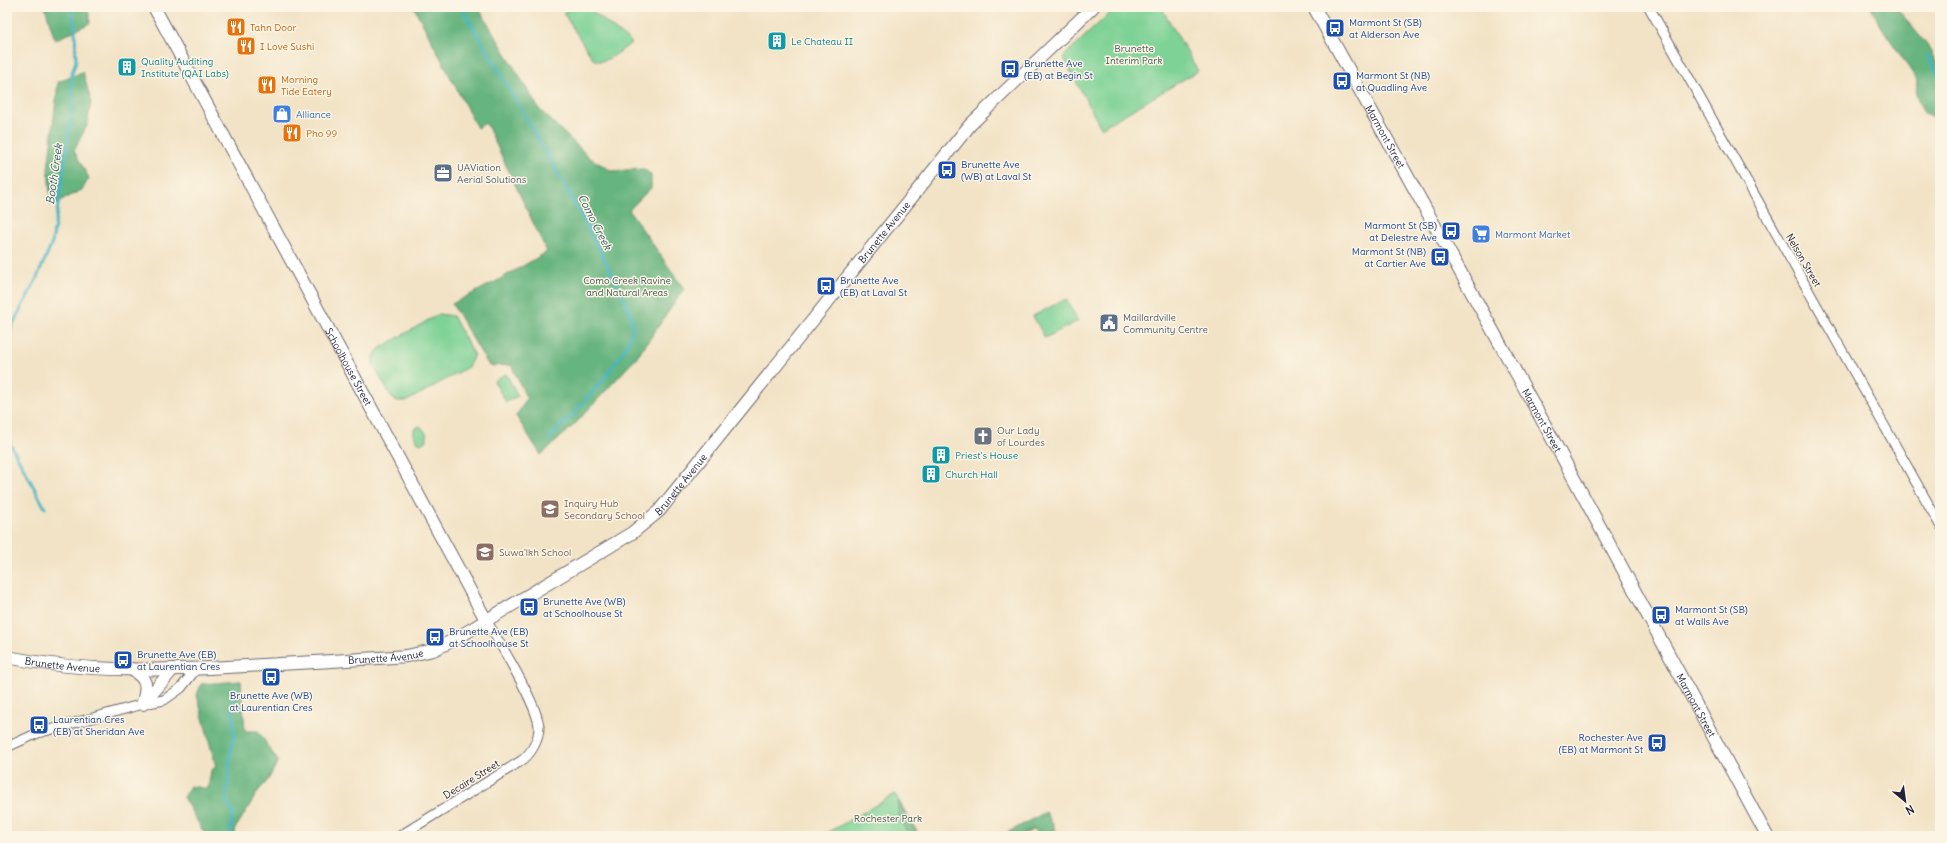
<svg xmlns="http://www.w3.org/2000/svg" width="1947" height="843" font-family="Delius,sans-serif">
  <style>
    .green { fill: #7ed295; stroke: #507a68 }
    .forest { fill: #66b47e; stroke: #446b5c }
    .lines { fill: none; stroke-linecap: round; stroke-linejoin: round }
    .stream { stroke: #47b4c3; stroke-width: 3 }
    .minor-casing { stroke: #6b666c; stroke-width: 11 }
    .major-casing { stroke: #6b666c; stroke-width: 14 }
    .minor { stroke: #fff; stroke-width: 9 }
    .major { stroke: #fff; stroke-width: 12 }
    .labels { text-anchor: middle; stroke-width: 3; stroke-linejoin: round; paint-order: stroke }
    .transit-label { font-size: 10px; fill: #164399; stroke: #fcf5e5; text-anchor: start }
    .food-label { font-size: 10px; fill: #c56008; stroke: #fcf5e5; text-anchor: start }
    .culture-label { font-size: 10px; fill: #0d838f; stroke: #fcf5e5; text-anchor: start }
    .park-label { font-size: 10px; fill: #3e5756; stroke: #fcf5e5 }
    .shop-label { font-size: 10px; fill: #366cbe; stroke: #fcf5e5; text-anchor: start }
    .street-label { font-size: 10px; fill: #22223b; stroke: #fcf5e5 }
    .service-label { font-size: 10px; fill: #4e5e75; stroke: #fcf5e5; text-anchor: start }
    .worship-label { font-size: 10px; fill: #5b616d; stroke: #fcf5e5; text-anchor: start }
    .education-label { font-size: 10px; fill: #785e54; stroke: #fcf5e5; text-anchor: start }
    .water-label { font-size: 11px; font-style: italic; fill: #315c71; stroke: #fcf5e5 }
  </style>
  <rect width="100%" height="100%" fill="#fcf5e5"/>
  <filter id="ink" filterUnits="userSpaceOnUse"><feTurbulence type="fractalNoise" baseFrequency=".025" numOctaves="2"/><feDisplacementMap in="SourceGraphic" scale="8" xChannelSelector="R" yChannelSelector="G"/><feConvolveMatrix kernelMatrix="1 2 1 2 8 2 1 2 1" color-interpolation-filters="sRGB"/></filter>
  <filter id="wash" filterUnits="userSpaceOnUse"><feTurbulence type="fractalNoise" baseFrequency=".012" numOctaves="4" result="noise"/><feDisplacementMap in="SourceGraphic" scale="16" xChannelSelector="R" yChannelSelector="G"/><feGaussianBlur stdDeviation="0.9" result="paint"/><feColorMatrix in="noise" values="0 0 0 0 0 0 0 0 0 0 0 0 0 0 0 0 0 1.4 0 .05"/><feComposite in="paint" operator="in"/></filter>
  <g filter="url(#wash)">
    <rect width="100%" height="100%" fill="#f2e3c6"/>
    <path class="green" d="M571,7H587L632,43C622,49 604,67 593,59L564,14Z
      M1116,7H1161L1198,71L1101,128L1063,57Z
      M1066,299L1078,321L1045,338L1033,316Z
      M439,314L453,316L474,355L468,367L407,401H397L392,398L373,365V358L376,353L380,348Z
      M506,374L518,396L506,402L494,381Z
      M419,426C425,430 427,433 427,440L421,444C415,440 413,436 414,429Z
      M895,794L919,836H822Z"/>
    <path class="forest" d="M45,7H88L90,23L55,40Z
      M414,7H478L539,109L590,158L612,171L644,169L651,175V188L629,210L684,289L638,356L573,426L541,455L516,416L527,399L511,365L489,366L452,304L495,282L547,252L486,123L477,128Z
      M1871,7H1896L1927,45L1940,69V128L1933,117L1924,113L1916,95L1917,80L1879,23Z
      M83,72L91,101L87,125L74,151L89,178L82,190L51,205L48,170L58,82Z
      M241,681L245,731H258L278,761L268,780L259,790L235,829L236,836H206L183,797L190,786L208,789L211,770L216,767L197,695L201,684Z
      M898,802L920,836H909L898,814Z
      M1046,812L1059,836H1038L1034,829L1021,836H1001Z"/>
    <g class="lines">
      <path class="stream" d="M461,7C511,92 562,177 607,265C613,277 634,314 633,326C631,356 571,416 549,439
        M1899,7L1900,8
        M1927,55L1940,77
        M7,335L36,280L52,243L63,175L72,110V73L76,61L75,28L71,7
        M7,438L45,508
        M230,836L233,812L226,801L231,749L234,737L232,698"/>
    </g>
  </g>
  <g filter="url(#ink)">
    <g class="lines">
      <g class="minor-casing">
        <path id="minor" d="M1649,7L1940,525
          M7,747L38,733L143,704L164,700L181,688L196,669
          M400,836L521,761C531,754 539,740 539,727C538,705 499,642 486,620"/>
      </g>
      <g class="major-casing">
        <g id="major">
          <path id="s1" d="M154,7L486,620"/>
          <path id="s2" d="M1314,7L1546,427L1767,836"/>
          <path id="s3" d="M7,657C86,673 166,671 246,666C299,663 353,660 407,656L433,650L452,641L632,533L659,511L970,125L1093,7"/>
          <path d="M131,669C147,679 148,685 143,702"/>
          <path d="M143,704L173,669"/>
        </g>
      </g>
      <use href="#minor" class="minor"/>
      <use href="#major" class="major"/>
    </g>
  </g>
  <defs>
    <g id="restaurant-square" transform="scale(1)"><rect x="-9" y="-9" width="18" height="18" rx="4" fill="#e8710a" stroke="#fcf5e5"/><path d="M-5-6h1v4h1v-4h1v4h1v-4h1v5L-1.5 .5V6h-2V.5L-5-1ZM5-6V6H3V1.5H1.5Q1.5-4 5-6Z" fill="#fff"/></g>
    <g id="bus-square" transform="scale(1)"><rect x="-9" y="-9" width="18" height="18" rx="4" fill="#1a4fb4" stroke="#fcf5e5"/><path d="M-5-6H5V4H4V6H2V4H-2V6H-4V4H-5ZM-3.5-4V0h7V-4ZM-3.5 1.2v1.5H-2V1.2ZM2 1.2v1.5H3.5V1.2Z" fill="#fff"/></g>
    <g id="building-square" transform="scale(1)"><rect x="-9" y="-9" width="18" height="18" rx="4" fill="#0f9aa8" stroke="#fcf5e5"/><path d="M-4-6H4V6H1V3H-1V6H-4ZM-2.5-4.3h1.7v1.8h-1.7ZM.8-4.3h1.7v1.8H.8ZM-2.5-1h1.7V.8h-1.7ZM.8-1h1.7V.8H.8Z" fill="#fff"/></g>
    <g id="shop-square" transform="scale(1)"><rect x="-9" y="-9" width="18" height="18" rx="4" fill="#3f7fe0" stroke="#fcf5e5"/><path d="M-5-2.5h2.3a2.7 3.5 0 0 1 5.4 0H5L5.5 6h-11ZM-1.5-2.5h3a1.5 2.3 0 0 0-3 0Z" fill="#fff"/></g>
    <g id="office-square" transform="scale(1)"><rect x="-9" y="-9" width="18" height="18" rx="4" fill="#5c6f8a" stroke="#fcf5e5"/><path d="M-6-3h4V-5.5h4V-3h4V5H-6ZM-1-4.5V-3h2v-1.5ZM-6 0V1H6V0Z" fill="#fff"/></g>
    <g id="supermarket-square" transform="scale(1)"><rect x="-9" y="-9" width="18" height="18" rx="4" fill="#3f7fe0" stroke="#fcf5e5"/><path d="M-6-5.5h2.5l.6 2H6L4.5 2H-2.5L-4.4-4H-6ZM-1.5 3.2a1.3 1.3 0 1 0 .1 0ZM3 3.2a1.3 1.3 0 1 0 .1 0Z" fill="#fff"/></g>
    <g id="civic-square" transform="scale(1)"><rect x="-9" y="-9" width="18" height="18" rx="4" fill="#5c6f8a" stroke="#fcf5e5"/><path d="M-.6-6.5H3V-4.5H.6V-3L4-1V1h2V6H-6V1h2V-1L-.6-3ZM-1.2 2.5V6h2.4V2.5Z" fill="#fff"/></g>
    <g id="church-square" transform="scale(1)"><rect x="-9" y="-9" width="18" height="18" rx="4" fill="#6b7280" stroke="#fcf5e5"/><path d="M-1.2-6h2.4v3.5h3.3v2.4h-3.3V6h-2.4V-.1h-3.3v-2.4h3.3Z" fill="#fff"/></g>
    <g id="school-square" transform="scale(1)"><rect x="-9" y="-9" width="18" height="18" rx="4" fill="#8d6e63" stroke="#fcf5e5"/><path d="M0-5L7-2L0 1L-7-2ZM-4 1L0 2.5L4 1V4Q0 6-4 4Z" fill="#fff"/></g>
  </defs>
  <g fill-rule="evenodd">
    <use href="#restaurant-square" x="236" y="27"/>
    <use href="#bus-square" x="1335" y="28"/>
    <use href="#building-square" x="777" y="41"/>
    <use href="#restaurant-square" x="246" y="46"/>
    <use href="#building-square" x="127" y="67"/>
    <use href="#bus-square" x="1010" y="69"/>
    <use href="#bus-square" x="1342" y="81"/>
    <use href="#restaurant-square" x="267" y="85"/>
    <use href="#shop-square" x="282" y="114"/>
    <use href="#restaurant-square" x="292" y="133"/>
    <use href="#bus-square" x="947" y="170"/>
    <use href="#office-square" x="443" y="173"/>
    <use href="#bus-square" x="1451" y="231"/>
    <use href="#supermarket-square" x="1481" y="234"/>
    <use href="#bus-square" x="1440" y="257"/>
    <use href="#bus-square" x="826" y="286"/>
    <use href="#civic-square" x="1109" y="323"/>
    <use href="#church-square" x="983" y="436"/>
    <use href="#building-square" x="941" y="455"/>
    <use href="#building-square" x="931" y="474"/>
    <use href="#school-square" x="550" y="509"/>
    <use href="#school-square" x="485" y="552"/>
    <use href="#bus-square" x="529" y="607"/>
    <use href="#bus-square" x="1661" y="615"/>
    <use href="#bus-square" x="435" y="637"/>
    <use href="#bus-square" x="123" y="660"/>
    <use href="#bus-square" x="271" y="677"/>
    <use href="#bus-square" x="39" y="725"/>
    <use href="#bus-square" x="1657" y="743"/>
  </g>
  <g class="labels">
    <g class="transit-label">
      <text x="1349" y="26">Marmont St (SB)<tspan x="1349" dy="12">at Alderson Ave</tspan></text>
      <text x="1024" y="67">Brunette Ave<tspan x="1024" dy="12">(EB) at Begin St</tspan></text>
      <text x="1356" y="79">Marmont St (NB)<tspan x="1356" dy="12">at Quadling Ave</tspan></text>
      <text x="961" y="168">Brunette Ave<tspan x="961" dy="12">(WB) at Laval St</tspan></text>
      <text x="1437" y="229" text-anchor="end">Marmont St (SB)<tspan x="1437" dy="12">at Delestre Ave</tspan></text>
      <text x="1426" y="255" text-anchor="end">Marmont St (NB)<tspan x="1426" dy="12">at Cartier Ave</tspan></text>
      <text x="840" y="284">Brunette Ave<tspan x="840" dy="12">(EB) at Laval St</tspan></text>
      <text x="543" y="605">Brunette Ave (WB)<tspan x="543" dy="12">at Schoolhouse St</tspan></text>
      <text x="1675" y="613">Marmont St (SB)<tspan x="1675" dy="12">at Walls Ave</tspan></text>
      <text x="449" y="635">Brunette Ave (EB)<tspan x="449" dy="12">at Schoolhouse St</tspan></text>
      <text x="137" y="658">Brunette Ave (EB)<tspan x="137" dy="12">at Laurentian Cres</tspan></text>
      <text x="271" y="699" text-anchor="middle">Brunette Ave (WB)<tspan x="271" dy="12">at Laurentian Cres</tspan></text>
      <text x="53" y="723">Laurentian Cres<tspan x="53" dy="12">(EB) at Sheridan Ave</tspan></text>
      <text x="1643" y="741" text-anchor="end">Rochester Ave<tspan x="1643" dy="12">(EB) at Marmont St</tspan></text>
    </g>
    <g class="food-label">
      <text x="250" y="31">Tahn Door</text>
      <text x="260" y="50">I Love Sushi</text>
      <text x="281" y="83">Morning<tspan x="281" dy="12">Tide Eatery</tspan></text>
      <text x="306" y="137">Pho 99</text>
    </g>
    <g class="culture-label">
      <text x="791" y="45">Le Chateau II</text>
      <text x="141" y="65">Quality Auditing<tspan x="141" dy="12">Institute (QAI Labs)</tspan></text>
      <text x="955" y="459">Priest's House</text>
      <text x="945" y="478">Church Hall</text>
    </g>
    <g class="park-label">
      <text x="1134" y="52">Brunette<tspan x="1134" dy="12">Interim Park</tspan></text>
      <text x="627" y="284">Como Creek Ravine<tspan x="627" dy="12">and Natural Areas</tspan></text>
      <text x="888" y="822">Rochester Park</text>
    </g>
    <g class="shop-label">
      <text x="296" y="118">Alliance</text>
      <text x="1495" y="238">Marmont Market</text>
    </g>
    <g class="street-label">
      <text dy="4" stroke="none"><textPath href="#s2" startOffset="148">Marmont Street</textPath></text>
      <text dy="4" stroke="none"><textPath href="#s3" startOffset="1052">Brunette Avenue</textPath></text>
      <text transform="translate(1804 260) rotate(60)" y="4">Nelson Street</text>
      <text dy="4" stroke="none"><textPath href="#s1" startOffset="409">Schoolhouse Street</textPath></text>
      <text dy="4" stroke="none"><textPath href="#s2" startOffset="472">Marmont Street</textPath></text>
      <text dy="4" stroke="none"><textPath href="#s3" startOffset="728">Brunette Avenue</textPath></text>
      <text dy="4" stroke="none"><textPath href="#s3" startOffset="380">Brunette Avenue</textPath></text>
      <text dy="4" stroke="none"><textPath href="#s3" startOffset="56">Brunette Avenue</textPath></text>
      <text dy="4" stroke="none"><textPath href="#s2" startOffset="796">Marmont Street</textPath></text>
      <text transform="translate(471 779) rotate(-32)" y="4">Decaire Street</text>
    </g>
    <g class="service-label">
      <text x="457" y="171">UAViation<tspan x="457" dy="12">Aerial Solutions</tspan></text>
      <text x="1123" y="321">Maillardville<tspan x="1123" dy="12">Community Centre</tspan></text>
    </g>
    <g class="worship-label">
      <text x="997" y="434">Our Lady<tspan x="997" dy="12">of Lourdes</tspan></text>
    </g>
    <g class="education-label">
      <text x="564" y="507">Inquiry Hub<tspan x="564" dy="12">Secondary School</tspan></text>
      <text x="499" y="556">Suwa'lkh School</text>
    </g>
    <g class="water-label">
      <text transform="translate(54 174) rotate(-82)" y="4">Booth Creek</text>
      <text transform="translate(595 222) rotate(63)" y="4">Como Creek</text>
    </g>
  </g>
  <rect width="1947" height="843" fill="none" stroke="#fcf5e5" stroke-width="24"/>
  <g transform="translate(1905 801) rotate(151)" stroke="#fcf5e5" stroke-width="3" paint-order="stroke">
  <path d="M0-3L7 15L0 10L-7 15Z" fill="#22223b"/>
  <text y="-6" font-size="11" font-weight="bold" text-anchor="middle" fill="#22223b">N</text>
  </g>
</svg>
